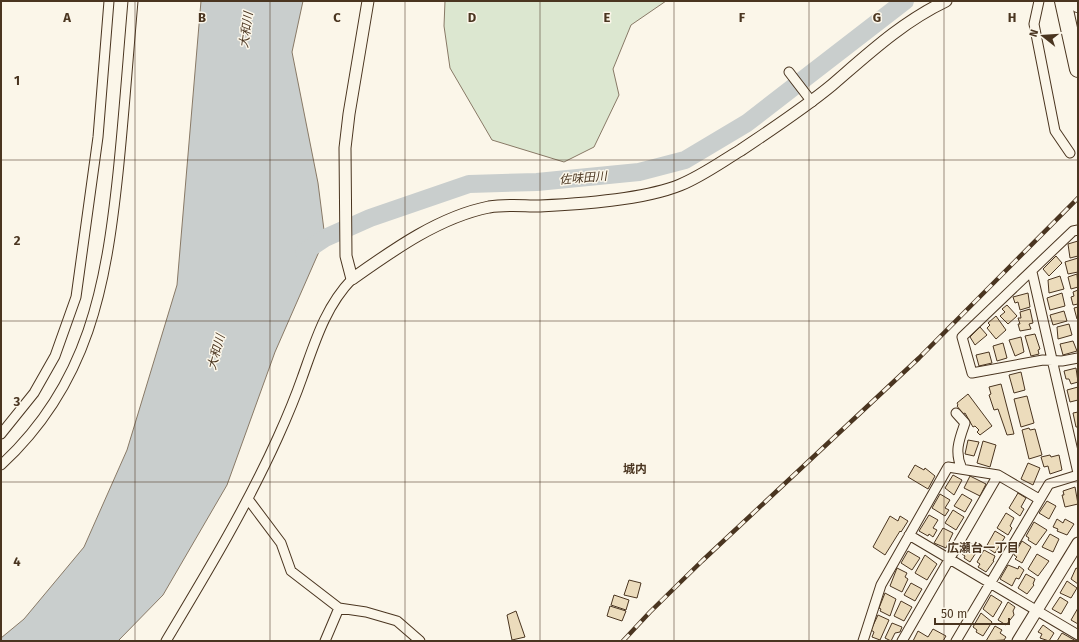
<svg xmlns="http://www.w3.org/2000/svg" width="1079" height="642" font-family="'Fira Sans','Noto Sans JP',sans-serif">
  <style>
    .green { fill: #dce7d0; stroke: #887966 }
    .water { fill: #c9cecd; stroke: #887966 }
    .lines { fill: none; stroke-linecap: round; stroke-linejoin: round }
    .river { stroke: #c9cecd; stroke-width: 18 }
    .building { fill: #ecdcbc; stroke: #4a3520 }
    .minor-casing { stroke: #4a3520; stroke-width: 11 }
    .tertiary-casing { stroke: #4a3520; stroke-width: 13 }
    .motorway-casing { stroke: #4a3520; stroke-width: 18 }
    .minor { stroke: #fbf6e9; stroke-width: 9 }
    .tertiary { stroke: #fbf6e9; stroke-width: 11 }
    .motorway { stroke: #fbf6e9; stroke-width: 16 }
    .rail-casing { stroke: #4a3520; stroke-width: 4.5 }
    .rail { stroke: #fbf6e9; stroke-width: 3; stroke-dasharray: 9; stroke-linecap: butt }
    .grid { fill: none; stroke: #4a3520; stroke-width: 1; stroke-opacity: 0.55 }
    .labels { text-anchor: middle; stroke-width: 3; stroke-linejoin: round; paint-order: stroke }
    .water-label { font-size: 12px; font-style: italic; fill: #4a3520; stroke: #fbf6e9 }
    .neighbourhood-label { font-size: 12px; font-weight: bold; fill: #4a3520; stroke: #fbf6e9 }
    .grid-label { font-size: 13px; text-anchor: middle; font-weight: bold; fill: #4a3520; stroke: #fbf6e9; stroke-width: 3; stroke-linejoin: round; paint-order: stroke }
  </style>
  <rect width="100%" height="100%" fill="#fbf6e9"/>
  <path class="green" d="M445,1H666L631,25L613,69L619,95L594,147L564,162L492,140L450,68L444,26Z"/>
  <path class="water" d="M201,1H303L292,52L318,183L325,238L275,352L227,485L163,595L118,641H1V638L24,619L84,547L127,450L177,285Z"/>
  <g class="lines">
    <path class="river" d="M304,252L325,238L370,218L469,184L537,182L639,172L685,160L747,123L905,1"/>
  </g>
  <path class="building" d="M1078,241V256L1070,258L1068,244Z
    M1056,256L1062,263L1049,276L1043,269Z
    M1078,258V272L1068,274L1065,262Z
    M1077,274L1078,287L1071,289L1068,277Z
    M1060,276L1064,289L1049,293L1048,280Z
    M1078,290V304L1073,305L1071,297L1074,296L1073,292Z
    M1028,293L1030,307L1020,310L1018,302L1015,303L1013,297Z
    M1062,293L1065,306L1050,310L1047,298Z
    M1007,305L1017,316L1008,324L1000,316L1005,312L1002,309Z
    M1078,307V318L1077,319L1074,308Z
    M1030,309L1033,323L1029,324L1031,329L1020,331L1018,324H1020L1018,318H1021L1020,312Z
    M1064,311L1067,321L1053,325L1050,315Z
    M996,316L1006,330L996,339L987,328L990,325L988,323Z
    M1069,324L1072,335L1058,339L1057,327Z
    M980,327L987,335L975,345L970,337Z
    M1035,334L1040,349L1038,350L1039,354L1031,356L1025,336Z
    M1021,337L1024,352L1015,356L1009,340Z
    M1073,341L1077,351L1063,355L1060,344Z
    M1003,343L1007,358L997,361L993,346Z
    M989,352L992,363L979,366L976,355Z
    M1076,368L1078,382L1071,384L1069,379H1066L1064,371Z
    M1021,372L1025,390L1014,393L1009,375Z
    M1001,384L1014,434L1007,435L998,409L994,410L989,395L991,394L989,387Z
    M1078,387V400L1070,402L1067,390Z
    M968,394L992,426L980,435L977,432L979,430L975,426L973,427L965,413L963,414L957,406L958,405L957,403Z
    M1027,396L1034,423L1021,427L1014,399Z
    M1078,412V427H1076L1073,413Z
    M1029,428L1030,430L1035,429L1042,455L1029,459L1022,430Z
    M968,440L979,442L974,456L965,454Z
    M983,441L996,445L990,467L977,463Z
    M1050,455L1051,457L1059,455L1062,470L1050,474L1048,466L1044,467L1041,457Z
    M1028,463L1040,468L1033,485L1021,479Z
    M915,465L924,470L925,468L935,476L928,489L908,477Z
    M953,475L962,480L954,495L945,488Z
    M970,476L986,484L980,496L964,488Z
    M1075,487L1078,504L1065,507L1062,495H1064L1063,491Z
    M1018,493L1026,498L1021,507L1024,509L1020,516L1009,508Z
    M940,494L950,500L945,508L949,510L945,516L932,508Z
    M962,494L972,500L965,512L954,506Z
    M1047,501L1056,506L1049,519L1039,513Z
    M953,510L964,517L956,530L945,523Z
    M1006,513L1014,518L1010,526L1012,528L1008,535L997,528Z
    M929,515L938,520L933,528L937,530L933,537L929,534L928,536L919,531Z
    M890,516L898,521L900,516L908,521L901,532L900,531L885,555L873,547Z
    M1057,519L1063,523L1065,519L1074,524L1067,535L1057,531L1058,529L1053,527Z
    M1034,522L1047,530L1036,545L1028,540L1029,538L1026,536Z
    M943,528L953,533L946,548L934,543Z
    M995,531L1005,537L995,553L986,547Z
    M1050,534L1059,539L1053,552L1042,547Z
    M1022,541L1031,547L1022,563L1015,559L1017,557L1014,555Z
    M970,543L979,548L970,562L964,558L965,556L962,554Z
    M984,550L995,556L993,561H994L986,572L978,567L980,564L977,562Z
    M908,551L920,558L912,570L901,563Z
    M1037,554L1049,561L1038,576L1028,569Z
    M925,555L937,564L927,580L915,573Z
    M1008,565L1018,569L1019,566L1024,570L1019,579L1016,578L1012,586L1000,579Z
    M897,568L907,573L905,577L908,579L902,592L890,586Z
    M1076,568L1078,569V584L1071,579Z
    M1026,574L1035,579L1033,584L1034,585L1027,594L1018,588Z
    M629,580L641,583L637,598L624,595Z
    M1067,581L1077,588L1071,598L1060,593Z
    M911,583L922,589L915,601L904,595Z
    M885,593L896,599L890,616L880,611L881,609L879,608Z
    M614,595L629,600L626,610L611,605Z
    M991,595L1002,602L993,617L983,609Z
    M1060,597L1068,602L1061,614L1052,609Z
    M901,601L912,607L904,621L894,616Z
    M1008,602L1015,607L1013,611L1014,615L1006,625L998,620Z
    M610,606L626,611L622,621L607,616Z
    M1078,608V624L1071,620Z
    M516,611L525,637L512,640L507,615Z
    M981,613L992,622L983,636L976,632L977,630L973,627Z
    M878,615L889,620L880,640L872,637L874,632L871,630Z
    M892,623L902,627L900,632L895,633L891,641L885,638Z
    M1043,625L1054,633L1049,641L1040,638L1042,634L1038,632Z
    M995,626L1002,630L1000,633L1006,637L1004,640L986,641Z
    M933,629L946,636L943,641H913L918,631L928,637Z
    M1062,633L1076,641H1057Z"/>
  <g class="lines">
    <g class="minor-casing">
      <path id="minor" d="M1039,1L1034,24L1055,131L1070,153
        M789,72L812,102
        M1078,230L1073,231L962,337L972,373L1043,360L1062,361L1078,358
        M1032,272L1078,473
        M956,413L965,423C959,440 954,452 962,469
        M1,434L34,393L55,356L76,297L98,137L109,1
        M1,465C89,384 106,286 118,173C124,116 128,58 133,1
        M248,499L281,543L291,571L339,608L366,612L397,621L420,641
        M909,535L1078,635
        M166,641C206,574 246,508 278,437C287,417 295,398 302,378C315,342 325,307 352,279
        M325,641L339,608
        M863,641L881,585L948,467L998,475L1039,499
        M902,641L998,475
        M956,641L1049,484L1078,475"/>
    </g>
    <g class="tertiary-casing">
      <path id="tertiary" d="M368,1L349,114L345,148L346,256L352,279C393,250 439,217 489,207C506,204 523,206 540,206C580,204 643,200 680,185C702,176 721,162 741,150C772,129 803,109 832,85C868,54 902,22 946,1
        M1018,641L1078,543"/>
    </g>
    <g class="motorway-casing">
      <path id="motorway" d="M1063,1L1078,69
        M1077,1L1078,4"/>
    </g>
    <use href="#minor" class="minor"/>
    <use href="#tertiary" class="tertiary"/>
    <use href="#motorway" class="motorway"/>
    <g class="rail-casing">
      <path id="rail" d="M623,641L650,612L702,561L919,358L1078,198"/>
    </g>
    <use href="#rail" class="rail"/>
  </g>
  <path class="grid" d="M135,1V641M270,1V641M405,1V641M540,1V641M674,1V641M809,1V641M944,1V641M1,160H1078M1,321H1078M1,482H1078"/>
  <g class="labels">
    <g class="water-label">
      <text transform="translate(246 30) rotate(-82)" y="4">大和川</text>
      <text transform="translate(583 178) rotate(-5)" y="4">佐味田川</text>
      <text transform="translate(216 352) rotate(-75)" y="4">大和川</text>
    </g>
    <g class="neighbourhood-label">
      <text x="635" y="473">城内</text>
      <text x="983" y="552">広瀬台一丁目</text>
    </g>
  </g>
  <g class="grid-label">
    <text x="67" y="22">A</text>
    <text x="202" y="22">B</text>
    <text x="337" y="22">C</text>
    <text x="472" y="22">D</text>
    <text x="607" y="22">E</text>
    <text x="742" y="22">F</text>
    <text x="877" y="22">G</text>
    <text x="1012" y="22">H</text>
    <text x="17" y="85">1</text>
    <text x="17" y="245">2</text>
    <text x="17" y="406">3</text>
    <text x="17" y="566">4</text>
  </g>
  <rect width="1079" height="642" fill="none" stroke="#4a3520" stroke-width="4"/>
  <g transform="translate(1043 36) rotate(287)" stroke="#fbf6e9" stroke-width="3" paint-order="stroke">
  <path d="M0-3L7 15L0 10L-7 15Z" fill="#4a3520"/>
  <text y="-6" font-size="11" font-weight="bold" text-anchor="middle" fill="#4a3520">N</text>
  </g>
  <path d="M935 618v6h74v-6" fill="none" stroke="#4a3520" stroke-width="2"/>
  <text x="941" y="618" font-size="12" fill="#4a3520" stroke="#fbf6e9" stroke-width="3" paint-order="stroke">50 m</text>
</svg>
